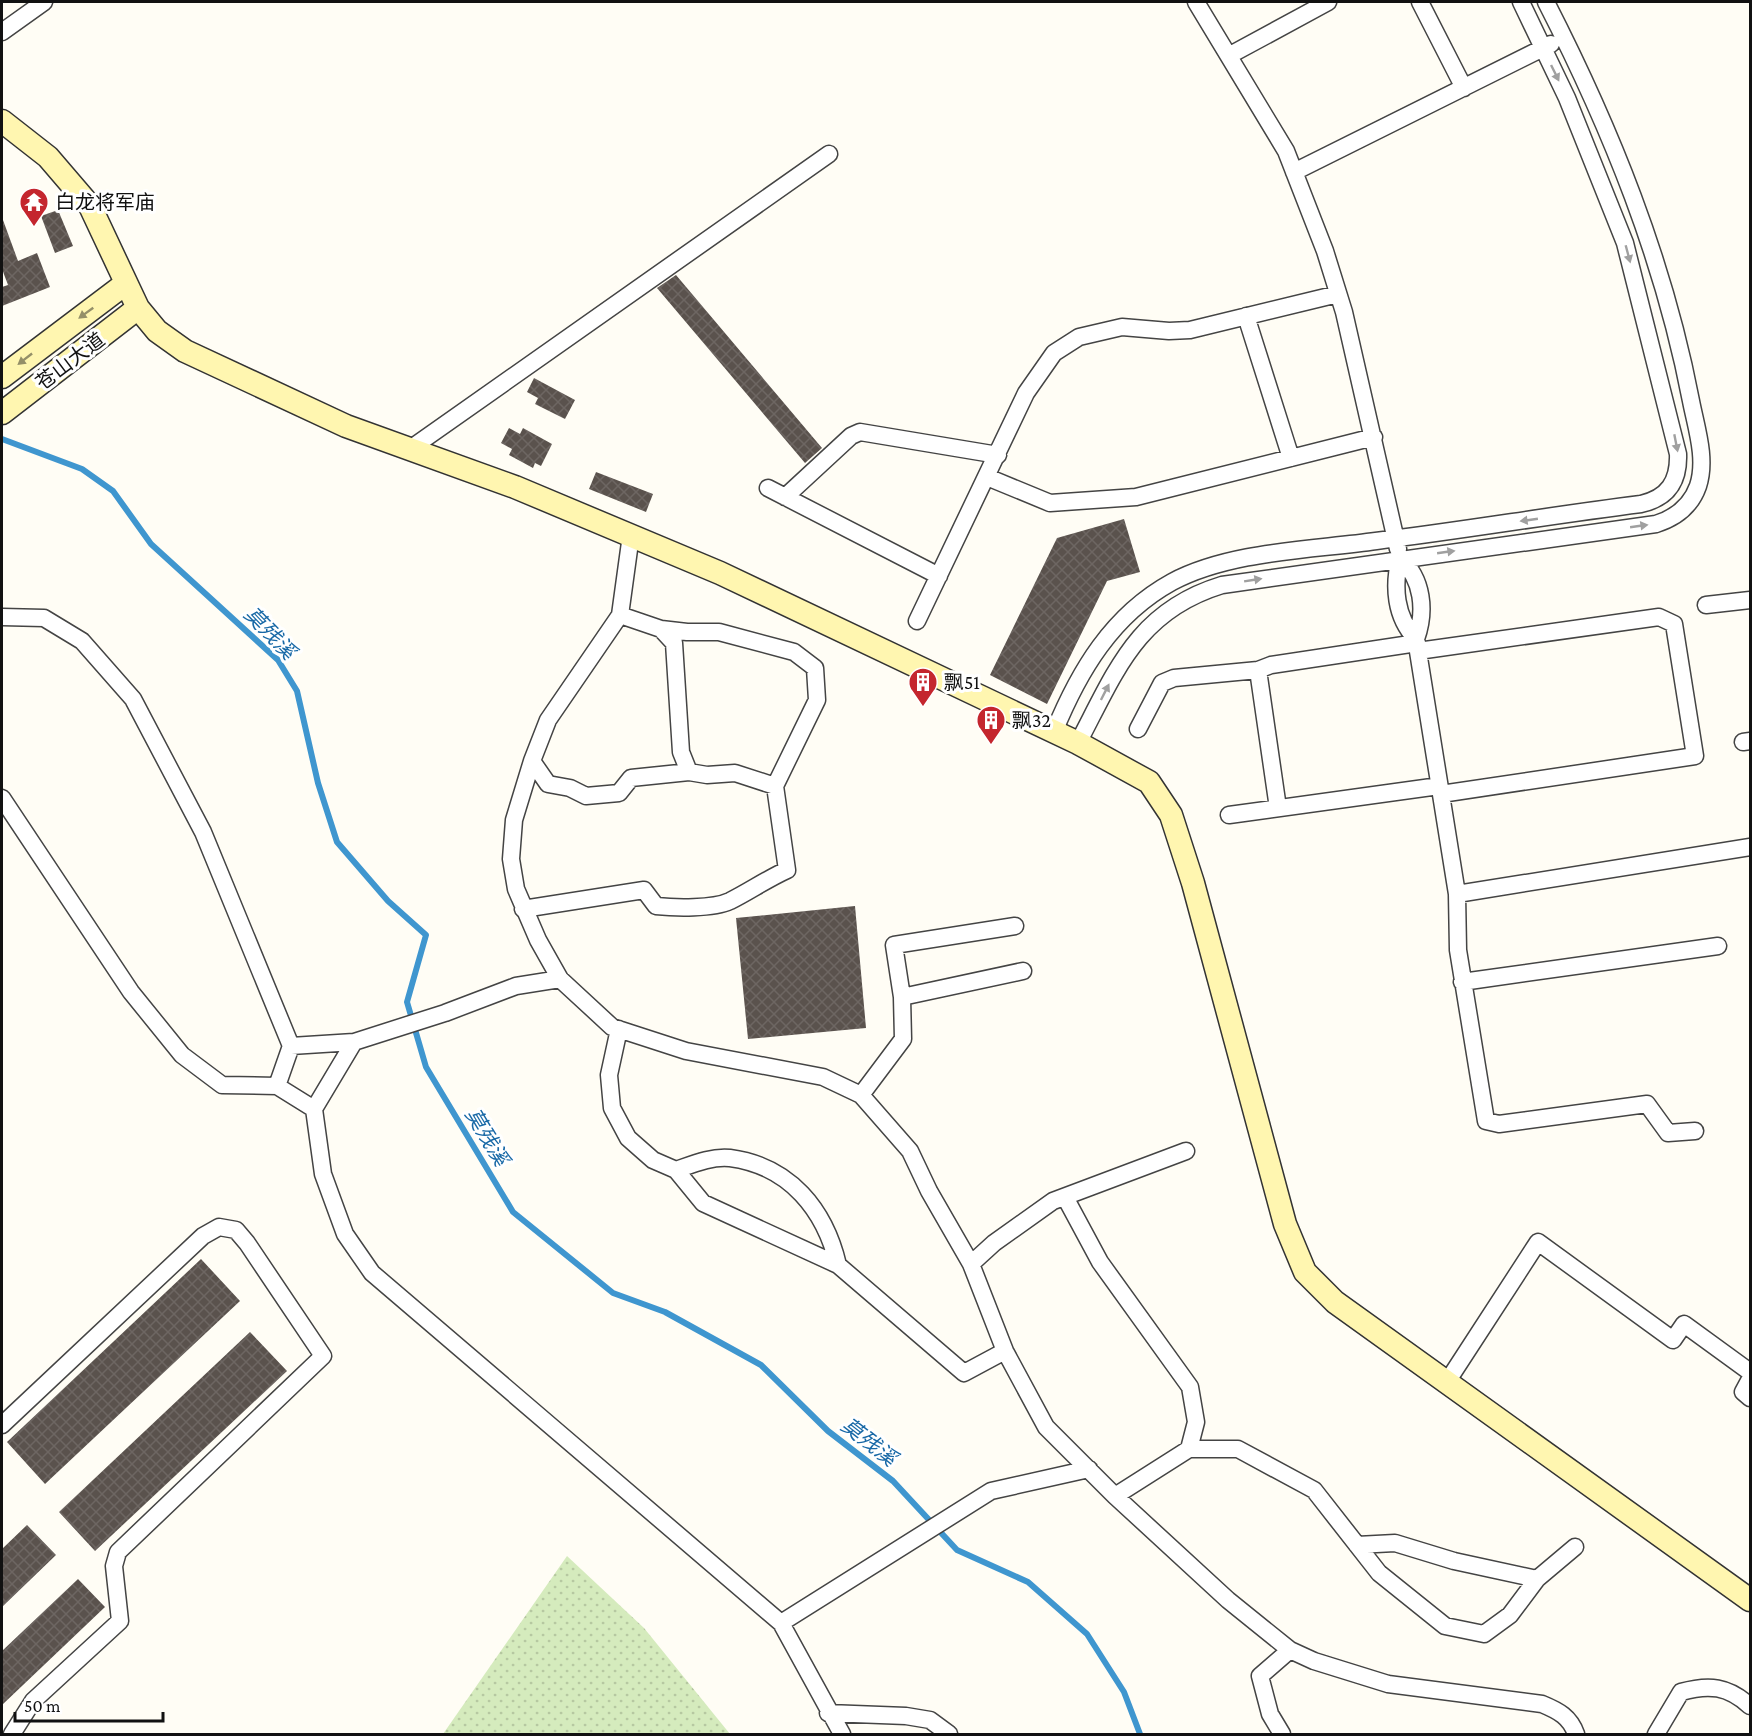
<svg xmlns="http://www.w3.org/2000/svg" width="1752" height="1736" font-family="'Crimson Pro','Noto Sans SC',serif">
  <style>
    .grass { fill: url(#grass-dots) }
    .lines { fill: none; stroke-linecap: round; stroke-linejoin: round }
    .stream { stroke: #3f96cf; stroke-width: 6 }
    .building { fill: url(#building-cross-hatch) }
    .street-casing { stroke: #444; stroke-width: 19 }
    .secondary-casing { stroke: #333; stroke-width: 25 }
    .street { stroke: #fff; stroke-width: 16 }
    .secondary { stroke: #fff6b0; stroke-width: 22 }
    .oneway { fill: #a0a0a0 }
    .oneway2 { fill: #948f68 }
    .labels { text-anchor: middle; stroke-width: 6; stroke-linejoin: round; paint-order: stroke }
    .poi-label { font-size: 20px; fill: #111; stroke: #fff; text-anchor: start }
    .street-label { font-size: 20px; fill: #111; stroke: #fff }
    .water-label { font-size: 21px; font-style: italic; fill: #1768a6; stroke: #fff }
  </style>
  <defs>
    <pattern id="grass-dots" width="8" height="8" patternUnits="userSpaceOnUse" patternTransform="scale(1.5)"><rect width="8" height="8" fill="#d5ebbd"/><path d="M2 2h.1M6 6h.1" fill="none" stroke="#b6c8a1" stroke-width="1.8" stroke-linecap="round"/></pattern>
    <pattern id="building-cross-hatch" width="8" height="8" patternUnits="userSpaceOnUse" patternTransform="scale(1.5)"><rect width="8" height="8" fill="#5a524d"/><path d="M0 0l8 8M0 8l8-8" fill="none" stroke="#6d6662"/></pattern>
  </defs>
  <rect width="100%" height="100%" fill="#fffdf5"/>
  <path class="grass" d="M567,1556L644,1628L730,1734H443Z"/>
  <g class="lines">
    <path class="stream" d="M2,439L82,469L113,491L151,544L278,660L297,691L318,783L337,842L388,901L426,935L407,1002L426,1067L513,1212L613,1293L665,1312L761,1365L828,1431L893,1481L957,1550L1028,1582L1087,1634L1124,1692L1140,1734"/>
  </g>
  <path class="building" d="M58,210L73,246L55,253L41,216Z
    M3,220L18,261L37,253L50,287L2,306V287L8,285L2,269Z
    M676,275L822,448L805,463L657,288Z
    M534,378L575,400L565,419L535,404L538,398L527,392Z
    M509,428L520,434L523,428L552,444L541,466L535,463L533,468L509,455L512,449L501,443Z
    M596,472L653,494L646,512L589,489Z
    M1124,519L1140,572L1107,581L1047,704L990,675L1057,538Z
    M855,906L866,1028L748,1039L736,918Z
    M201,1259L240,1301L45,1484L7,1442Z
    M250,1332L287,1371L95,1551L59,1512Z
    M27,1525L56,1555L2,1607V1549Z
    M78,1579L105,1607L2,1705V1651Z"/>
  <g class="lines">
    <g class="street-casing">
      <path id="street" d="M1196,2L1286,151L1325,251L1344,312L1398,549
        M1420,2L1464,88
        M2,32L44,2
        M1230,55L1328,2
        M1294,172L1551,44
        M1246,316L1291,458
        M410,449L829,154
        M987,477L1050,503L1136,497L1374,437
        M768,488L939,576
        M785,497L851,436L860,432L998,455
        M631,535L620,615L548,720L532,761L514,820L511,859L516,889L538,940L560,979L612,1027L686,1051L823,1077L861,1095L910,1151L929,1191L971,1264L1005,1351L1046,1427L1115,1496L1228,1600L1290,1650L1314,1661L1388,1684L1542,1704C1559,1711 1570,1717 1576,1734
        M1706,605L1750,600
        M2,617L44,618L82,641L133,699L203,832L291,1046L277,1086L222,1085L182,1055L131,992L2,798
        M917,621L1026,393L1054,353L1079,337L1122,327L1169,331L1190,330L1338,294
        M661,629L687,632H719L794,652L815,668L817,700L775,786
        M1416,639C1426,611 1423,579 1400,558C1393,586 1395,617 1416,639L1457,894L1458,950L1486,1121L1499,1124L1647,1104L1668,1133L1695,1131
        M1418,651L1659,617L1674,624L1695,756L1441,794
        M1258,670L1278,808
        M1138,729L1162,683L1174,678L1258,670L1271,665L1417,643
        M1054,732C1079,671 1112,615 1172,582C1230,551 1312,550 1376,541C1465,530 1553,515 1641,504C1668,498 1679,481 1678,454L1625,243L1567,98L1521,2
        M1743,742L1750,741
        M1078,743C1116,671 1137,611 1222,585L1656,524C1675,518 1691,506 1698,486C1707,459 1696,427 1691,401C1664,260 1611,129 1546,2
        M532,761L548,784L570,788L586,796L619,793L631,778L689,772
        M1229,815L1439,786
        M1457,894L1750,847
        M523,909L644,890L656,906C675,908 713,909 730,901C750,891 767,879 787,870L775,786L735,773L707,775L689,772L681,752L674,643L661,629L620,615
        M560,979L516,986L445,1013L354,1042L314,1109L323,1174L345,1234L372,1273L781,1623L842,1734
        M1462,982L1718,946
        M902,997L894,945L1015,926
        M619,1029L609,1075L612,1108L628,1138L653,1160L676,1170L703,1203L838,1265L964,1373L1005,1351
        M291,1046L354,1042
        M277,1086L314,1109
        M861,1095L903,1039L902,997L1023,971
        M676,1170C693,1164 712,1156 730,1158C790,1166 825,1210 838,1265
        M1065,1197L1100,1262L1190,1387L1196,1422L1189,1449L1115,1496
        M971,1264L994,1243L1053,1201L1186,1151
        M1750,1379L1743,1392L1750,1398
        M1447,1382L1538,1242L1673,1340L1684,1324L1750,1372
        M2,1425L203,1236L219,1227L236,1230L247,1243L323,1356L118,1552L114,1566L120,1621L33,1701L12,1734
        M1189,1449H1238L1314,1490L1379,1573L1445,1626L1484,1634L1510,1615L1537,1579L1575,1547
        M1357,1545L1395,1543L1454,1561L1537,1579
        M781,1623L991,1491L1089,1469
        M828,1713L906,1716L930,1720L949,1734
        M1282,1734L1270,1714L1260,1676L1290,1650
        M1656,1734L1681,1692C1709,1684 1728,1686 1750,1706"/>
    </g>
    <g class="secondary-casing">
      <path id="secondary" d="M2,121L48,157L90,206L138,308L157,331L185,351L346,426L515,487L720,573L1078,743L1149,782L1171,815L1193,883L1285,1224L1305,1272L1335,1302L1750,1600
        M2,377L125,284
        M2,413L138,308"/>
    </g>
    <use href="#street" class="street"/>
    <use href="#secondary" class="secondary"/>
  </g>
  <defs><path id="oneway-solid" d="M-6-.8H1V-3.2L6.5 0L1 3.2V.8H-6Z" transform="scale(1.5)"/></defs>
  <g class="oneway">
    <use href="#oneway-solid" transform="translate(1555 73) rotate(64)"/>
    <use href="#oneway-solid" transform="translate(1628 254) rotate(75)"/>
    <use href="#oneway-solid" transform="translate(1676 443) rotate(79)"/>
    <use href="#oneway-solid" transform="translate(1529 520) rotate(172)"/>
    <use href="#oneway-solid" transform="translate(1639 526) rotate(-8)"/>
    <use href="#oneway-solid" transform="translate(1446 552) rotate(-8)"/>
    <use href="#oneway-solid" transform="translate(1253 580) rotate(-9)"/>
    <use href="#oneway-solid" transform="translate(1105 692) rotate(-63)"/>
  </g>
  <g class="oneway2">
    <use href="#oneway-solid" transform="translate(86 313) rotate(144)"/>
    <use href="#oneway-solid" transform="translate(25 359) rotate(142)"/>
  </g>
  <defs>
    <g id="temple-pin" transform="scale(1.5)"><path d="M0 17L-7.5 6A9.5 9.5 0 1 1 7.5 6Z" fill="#c4262e" stroke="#fff"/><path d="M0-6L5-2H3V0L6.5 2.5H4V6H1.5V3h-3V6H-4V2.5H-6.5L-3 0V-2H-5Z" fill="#fff"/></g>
    <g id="building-pin" transform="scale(1.5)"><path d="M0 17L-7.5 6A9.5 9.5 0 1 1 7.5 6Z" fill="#c4262e" stroke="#fff"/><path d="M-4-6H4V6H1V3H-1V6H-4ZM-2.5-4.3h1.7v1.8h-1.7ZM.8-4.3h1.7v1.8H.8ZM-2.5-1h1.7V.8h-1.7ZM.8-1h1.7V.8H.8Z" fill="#fff"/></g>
  </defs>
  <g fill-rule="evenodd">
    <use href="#temple-pin" x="34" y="202"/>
    <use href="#building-pin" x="923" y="682"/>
    <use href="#building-pin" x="991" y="720"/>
  </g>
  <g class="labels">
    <g class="poi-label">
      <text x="55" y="209">白龙将军庙</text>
      <text x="944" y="689">飘51</text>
      <text x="1012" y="727">飘32</text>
    </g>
    <g class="street-label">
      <text transform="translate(70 361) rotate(-37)" y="7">苍山大道</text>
    </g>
    <g class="water-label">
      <text transform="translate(270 633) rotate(46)" y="7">莫残溪</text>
      <text transform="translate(487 1137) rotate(59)" y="7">莫残溪</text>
      <text transform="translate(869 1442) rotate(38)" y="7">莫残溪</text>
    </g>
  </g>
  <rect width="1752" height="1736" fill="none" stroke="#111111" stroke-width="6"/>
  <path d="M15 1712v9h148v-9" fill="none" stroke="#111111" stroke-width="3"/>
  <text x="24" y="1712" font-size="18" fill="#111111" stroke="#ffffff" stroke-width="4.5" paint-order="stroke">50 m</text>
</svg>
